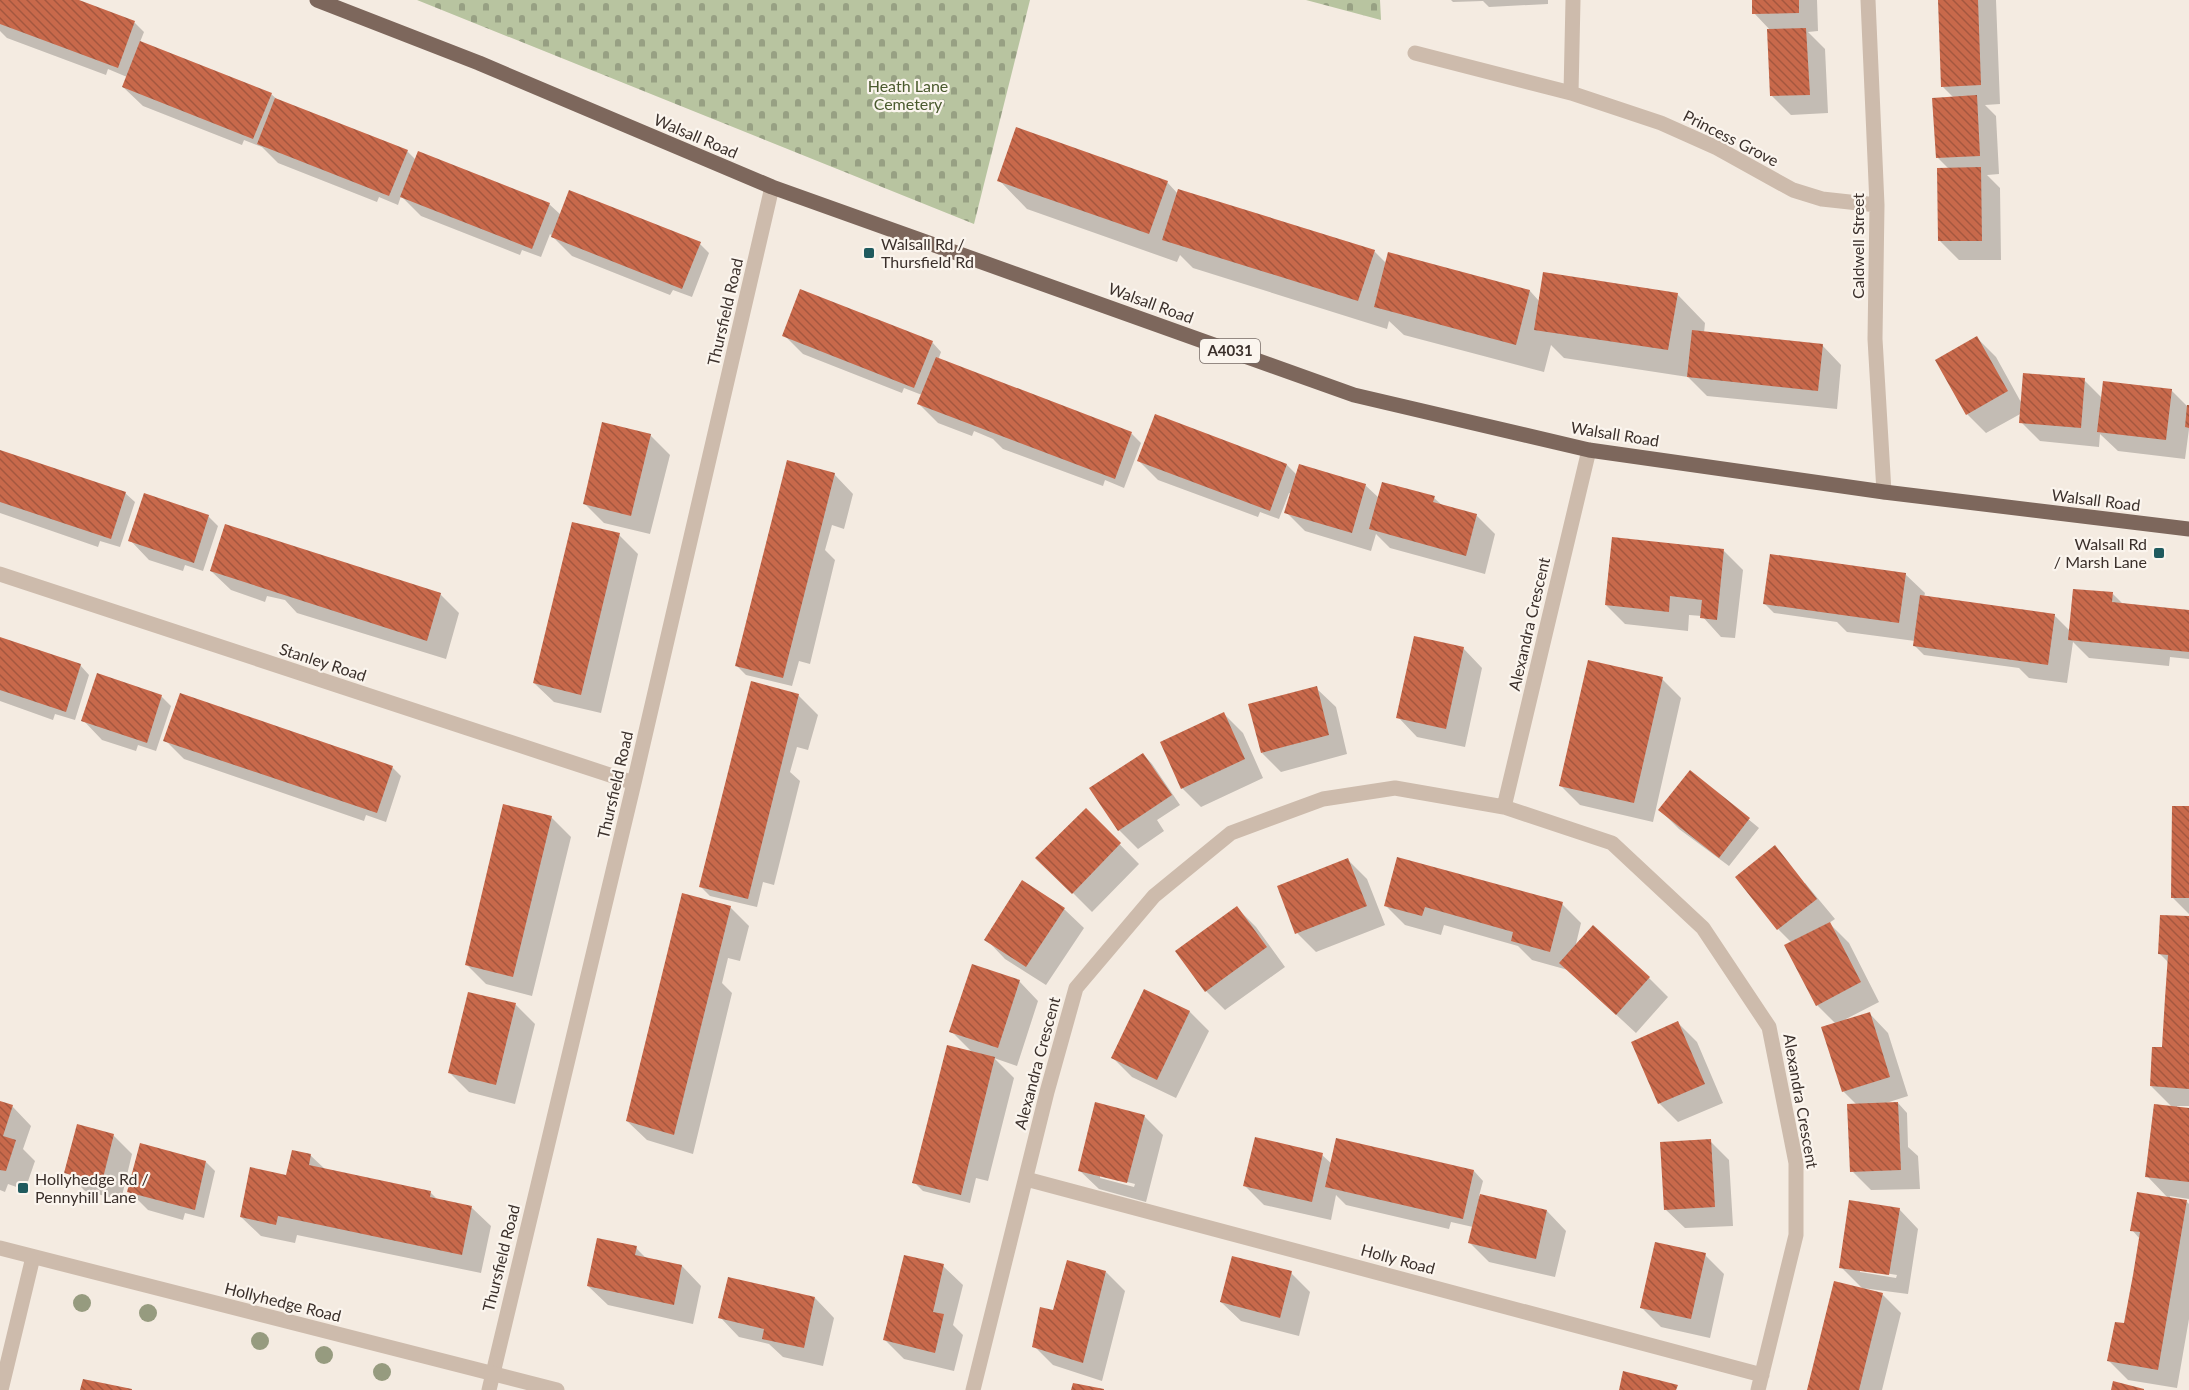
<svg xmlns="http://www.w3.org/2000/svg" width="2189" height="1390" font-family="Lato,sans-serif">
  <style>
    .cemetery { fill: url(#cemetery-stones) }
    .shadow { fill: #0003; fill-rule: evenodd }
    .building { fill: url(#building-back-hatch) }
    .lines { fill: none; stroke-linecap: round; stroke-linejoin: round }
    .minor { stroke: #cdbbac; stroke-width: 15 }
    .tertiary { stroke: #cdbbac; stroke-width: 15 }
    .primary { stroke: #7d675c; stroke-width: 15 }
    .tree { fill: #969b7f }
    .poi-dot { fill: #1f5a5e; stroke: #fbf5ee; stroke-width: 2 }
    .labels { text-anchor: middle; stroke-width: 4.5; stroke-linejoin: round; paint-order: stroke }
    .shield { fill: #fbf5ee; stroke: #756b66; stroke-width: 1.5 }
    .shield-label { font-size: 15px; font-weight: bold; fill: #3b302b }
    .park-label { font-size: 16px; fill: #4a5a2e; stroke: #fbf5ee }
    .street-label { font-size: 16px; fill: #3b302b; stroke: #fbf5ee }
    .poi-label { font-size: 16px; fill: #3b302b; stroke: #fbf5ee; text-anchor: start }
  </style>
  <defs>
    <pattern id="cemetery-stones" width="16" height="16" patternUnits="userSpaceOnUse" patternTransform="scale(1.5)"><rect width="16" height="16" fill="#b8c4a0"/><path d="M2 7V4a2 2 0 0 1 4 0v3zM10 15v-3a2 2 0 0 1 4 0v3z" fill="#97a083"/></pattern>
    <pattern id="building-back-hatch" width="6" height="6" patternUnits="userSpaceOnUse" patternTransform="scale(1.5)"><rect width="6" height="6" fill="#c8694b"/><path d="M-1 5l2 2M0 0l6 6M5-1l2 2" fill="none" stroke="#a4573f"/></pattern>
  </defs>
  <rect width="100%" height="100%" fill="#f4ebe1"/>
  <path class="cemetery" d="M417,0H1030L974,224Z
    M1306,0H1380L1381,20Z"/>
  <path class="shadow" d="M0,0H74L135,23L144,32L140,42L271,94L278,100L407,151L416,160L549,204L561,215L700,244L709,253L692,297L673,290L670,295L572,256L550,234L541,257L522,250L520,255L421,216L401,196L398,205L379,197L377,202L278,163L262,147L244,140L242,145L143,106L123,87L127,77L108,69L106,75L7,38L0,31Z
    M1451,0H1548V4L1489,7L1483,1L1453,2Z
    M1754,0H1817L1818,31L1808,32L1825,49L1828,113L1791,115L1771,95V31L1754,13Z
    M1939,0H1996L2000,104L1985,105L1996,116L1999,174L1987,175L2000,188L2001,260H1959L1940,241L1949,169L1938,158L1954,98L1942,86Z
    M999,180L1167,182L1178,194L1374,251L1387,264L1530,291L1540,302L1677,294L1705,323L1704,333L1822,345L1841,365L1837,409L1707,396L1688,377L1564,358L1551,345L1544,372L1404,335L1389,321L1387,329L1193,268L1180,255L1177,262L1027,209Z
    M784,335L932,342L941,352L938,360L1132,434L1141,443L1124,488L1105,480L1103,486L1003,449L993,439L974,431L972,436L938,423L919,404L922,395L904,388L902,393L803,354Z
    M1977,338L1996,357L2022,404L2084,380L2102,398L2171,390L2189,408V402V429L2185,459L2118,451L2100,434L2099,447L2040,441L2021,422L2022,413L1986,433L1967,414Z
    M1155,416L1287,465L1297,475L1365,485L1379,498L1383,484L1434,498L1443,506L1476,515L1495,534L1485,574L1390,548L1376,534L1371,551L1305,531L1286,512L1291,494L1289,493L1279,519L1260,512L1258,517L1158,480L1139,461Z
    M650,435L670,455L650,534L604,523L584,503Z
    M0,451L125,493L135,502L120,547L100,541L98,547L0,513Z
    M834,474L853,494L844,529L832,525L825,550L835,560L810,664L799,661L792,686L746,675L736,665Z
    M208,516L218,526L203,571L185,565L183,571L149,560L130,540Z
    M619,535L638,554L601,713L554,702L534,683Z
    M1724,551L1743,570L1735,638L1721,637L1702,616L1689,615L1688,631L1625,624L1606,605Z
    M211,571L440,594L459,613L446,659L297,613L285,600L267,596L265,602L231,590Z
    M1905,574L1925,593L1924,597L2055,616L2071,632L2113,594L2124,605L2189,611V659L2170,657L2169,666L2089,658L2073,642L2067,683L2029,678L2019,668L1924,655L1914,645L1915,641L1847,632L1837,622L1774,613L1764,603Z
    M0,638L80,665L89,675L75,720L55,714L53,720L0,701Z
    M1463,648L1482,668L1465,747L1417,737L1398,717Z
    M1662,679L1681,698L1653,822L1580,805L1561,786Z
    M1316,688L1336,707L1347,754L1281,772L1262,753Z
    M798,695L818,715L808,750L797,747L790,772L800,781L774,885L763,882L757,907L710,896L701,887Z
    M161,696L171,706L156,751L138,745L136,751L102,740L83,720Z
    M1224,714L1243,733L1263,778L1201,807L1182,788Z
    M165,740L392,767L401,776L386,822L366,815L364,821L184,759Z
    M1143,754L1152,764L1180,805L1157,820L1164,831L1138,849L1119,830Z
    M1725,800L1759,828L1729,866L1679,829L1660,810Z
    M2189,808V914L2172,897Z
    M1086,810L1139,864L1092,912L1038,858Z
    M551,817L571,837L532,996L486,984L467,965Z
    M1348,860L1367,879L1385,925L1316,952L1297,933Z
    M1023,882L1064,909L1084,928L1046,985L1005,959L986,939Z
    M1805,883L1835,919L1829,923L1849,943L1879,1002L1846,1019L1847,1021L1869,1013L1888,1033L1908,1096L1886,1103H1898L1907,1113L1908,1147L1918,1156L1920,1189L1871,1190L1852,1171L1857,1105L1843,1091L1836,1024L1817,1005L1792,943L1778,929Z
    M1562,904L1581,923L1575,948L1649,978L1668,997L1636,1033L1568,970L1532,960L1518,946L1444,925L1441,935L1405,925L1385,905Z
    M730,907L749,926L740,961L728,958L722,983L732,993L693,1154L647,1140L627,1121Z
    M1237,908L1256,927L1285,967L1225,1010L1206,991Z
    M2189,918V1106H2177V1108L2189,1110V1199L2170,1196L2169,1199L2187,1202L2189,1204V1319L2177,1388L2128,1380L2109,1361L2126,1325L2140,1239L2132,1230L2169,1199L2147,1176L2173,1108L2151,1086L2163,1049L2169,963L2160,954Z
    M1019,981L1038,1001L1017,1066L994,1058L1014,1078L988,1181L976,1178L970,1203L923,1191L914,1182L973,1053L951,1031Z
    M1145,991L1190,1012L1209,1031L1176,1098L1132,1077L1113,1058Z
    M469,994L516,1005L535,1024L515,1104L469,1092L450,1073Z
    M1678,1023L1697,1042L1723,1103L1678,1122L1659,1103Z
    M0,1102L12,1106L31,1126L23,1149L35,1161L25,1190L8,1184L5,1192L0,1190Z
    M1144,1116L1163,1135L1146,1202L1099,1189L1079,1170ZM1100,1175L1135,1184L1134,1187L1100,1178Z
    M113,1135L132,1154L121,1200L85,1191L66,1172Z
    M1710,1141L1729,1160L1733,1226L1685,1228L1665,1209Z
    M310,1155L326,1170L430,1192L438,1200L471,1207L491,1226L481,1273L297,1235L295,1243L261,1236L241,1217Z
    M1322,1155L1332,1164L1474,1171L1483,1181L1479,1196L1547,1211L1566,1231L1555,1277L1489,1262L1469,1242L1473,1227L1451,1222L1449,1229L1346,1205L1336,1195L1331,1220L1264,1205L1245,1186Z
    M206,1162L215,1171L204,1218L185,1213L183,1220L148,1210L129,1191Z
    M1899,1209L1918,1229L1908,1294L1862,1288L1841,1267ZM1860,1269L1897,1275L1896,1278L1860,1272Z
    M636,1248L647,1259L682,1266L701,1286L693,1324L608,1305L588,1286Z
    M1705,1255L1724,1274L1710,1338L1661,1327L1642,1308Z
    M943,1266L963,1285L953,1325L963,1335L954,1371L904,1359L885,1340Z
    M1106,1272L1125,1291L1102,1381L1053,1365L1034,1346L1054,1312Z
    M1291,1273L1310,1292L1299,1336L1241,1321L1221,1302Z
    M1882,1294L1901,1313L1882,1390H1809Z
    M815,1298L834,1318L823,1366L783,1357L769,1344L739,1337L720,1317Z"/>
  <path class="building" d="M0,0H79L135,21L118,68L0,24Z
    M1752,0H1799V13L1752,14Z
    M1938,0H1978L1981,85L1941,87Z
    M1806,28L1810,95L1770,96L1767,29Z
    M140,41L272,93L253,139L122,87Z
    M1977,95L1980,156L1936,158L1932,98Z
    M275,98L408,150L389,196L257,144Z
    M1016,127L1168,181L1149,234L997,181Z
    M418,151L550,203L532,249L400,197Z
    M1981,167L1982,241H1938L1937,168Z
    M1178,189L1375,250L1358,301L1162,240Z
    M569,190L701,242L682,289L551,237Z
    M1388,252L1530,290L1516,345L1374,307Z
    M1543,272L1678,293L1668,350L1534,330Z
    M800,289L933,341L914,388L782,336Z
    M1692,330L1823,344L1818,391L1687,377Z
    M1977,336L2008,391L1966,415L1935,360Z
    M936,357L1132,432L1115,479L917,404Z
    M2023,373L2085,378L2081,428L2019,423Z
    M2103,381L2172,389L2166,440L2097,432Z
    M2187,405H2189V428L2185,427Z
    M1155,414L1287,464L1270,511L1137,461Z
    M602,422L651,434L631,516L583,504Z
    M0,450L126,492L111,539L0,502Z
    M787,460L835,473L783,678L735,666Z
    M1299,464L1366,484L1352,533L1284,513Z
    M1382,482L1435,496L1433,502L1477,514L1466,556L1369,529Z
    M144,493L209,515L194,563L128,541Z
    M572,522L620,533L581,695L533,683Z
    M225,524L441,593L427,641L210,571Z
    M1612,537L1724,549L1717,620L1700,618L1702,600L1670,596L1669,612L1605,605Z
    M1770,554L1906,573L1899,623L1763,604Z
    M2073,589L2113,592L2112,602L2189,610V652L2068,640Z
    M1920,595L2055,614L2048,665L1913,646Z
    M1414,636L1464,647L1446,729L1396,718Z
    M0,637L81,664L66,712L0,690Z
    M1588,660L1663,677L1634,803L1559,786Z
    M97,673L162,695L147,743L81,721Z
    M751,681L799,694L748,899L699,887Z
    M1317,686L1329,735L1261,753L1248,704Z
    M180,693L393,766L377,813L163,741Z
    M1224,712L1245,759L1181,789L1160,742Z
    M1143,753L1172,795L1118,831L1089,788Z
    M1690,770L1750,818L1719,858L1658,810Z
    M503,804L552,816L513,977L465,965Z
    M2172,806H2189V898H2171Z
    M1086,808L1121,843L1072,894L1035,858Z
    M1775,845L1817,899L1777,930L1735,877Z
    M1397,857L1563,902L1550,952L1511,941L1513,932L1425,907L1422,916L1384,906Z
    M1348,858L1367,906L1295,934L1277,886Z
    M1022,880L1065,908L1026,967L984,940Z
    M682,893L731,906L674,1135L626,1121Z
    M1237,906L1267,947L1205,992L1175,951Z
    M2160,915L2189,916V1089L2150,1086L2152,1047H2162L2165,998L2168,955L2158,954Z
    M1830,922L1861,982L1816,1006L1784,945Z
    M1593,925L1650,977L1616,1015L1559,963Z
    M972,964L1020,980L998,1048L949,1032Z
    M1144,989L1190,1011L1157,1080L1111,1058Z
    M468,992L516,1003L496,1085L448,1073Z
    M1870,1012L1890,1077L1842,1092L1821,1027Z
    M1678,1021L1705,1084L1658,1104L1631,1042Z
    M947,1045L995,1057L961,1195L912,1183Z
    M0,1101L13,1105L3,1136L16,1140L6,1171L0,1170Z
    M1095,1102L1145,1115L1127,1183L1078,1171Z
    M1898,1102L1901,1170L1850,1172L1847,1104Z
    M2154,1104L2189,1108V1182L2145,1177Z
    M77,1124L114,1134L102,1182L64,1173Z
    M1255,1137L1323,1153L1312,1202L1243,1186Z
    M1336,1138L1474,1170L1463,1219L1325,1187Z
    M1711,1139L1715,1207L1664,1210L1660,1142Z
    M140,1143L206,1161L195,1210L127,1192Z
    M292,1150L311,1154L309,1165L431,1191L430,1197L472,1206L462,1255L278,1216L276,1225L240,1217L250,1167L286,1175Z
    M2137,1192L2187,1200L2158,1370L2107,1361L2115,1322L2124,1323L2133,1275L2140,1232L2130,1231Z
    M1480,1194L1547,1210L1536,1259L1468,1243Z
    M1849,1200L1900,1208L1889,1275L1839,1268Z
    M597,1238L637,1246L635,1255L682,1265L674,1305L587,1286Z
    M1655,1242L1706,1253L1691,1319L1640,1308Z
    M904,1255L944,1264L933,1312L944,1314L935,1353L883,1340Z
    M1232,1256L1292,1271L1280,1318L1220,1302Z
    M1067,1260L1106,1271L1083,1363L1032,1347L1040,1307L1053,1310Z
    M728,1277L815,1297L804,1348L762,1339L764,1329L718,1318Z
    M1834,1281L1883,1293L1859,1390H1807Z
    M1623,1371L1678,1385L1676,1390H1619Z
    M83,1379L132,1389V1390H80Z
    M2113,1381L2144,1389V1390H2111Z
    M1073,1383L1104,1389V1390H1071Z"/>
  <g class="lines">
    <path class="minor" d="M1573,0L1571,93L1661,123L1717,148L1793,190L1822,199L1877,205
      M1868,0L1877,205L1875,339L1884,492
      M1415,53L1571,93
      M0,574L634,783
      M1504,807L1589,450
      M1026,1179L1762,1375
      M1,1390L33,1257
      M489,1390L634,783L772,187
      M973,1390L1047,1092L1076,988L1154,896L1231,833L1323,799L1395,788L1504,807L1612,843L1703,928L1769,1027L1796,1163V1235L1758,1390"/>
    <path class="tertiary" d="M0,1248L557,1390"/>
    <path class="primary" d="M317,0L479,63L772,187L1354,395L1589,450L1884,492L2189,529"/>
  </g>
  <g class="tree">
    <circle cx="82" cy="1303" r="9"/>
    <circle cx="148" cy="1313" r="9"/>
    <circle cx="260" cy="1341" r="9"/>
    <circle cx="324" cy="1355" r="9"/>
    <circle cx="382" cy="1372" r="9"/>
  </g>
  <g class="poi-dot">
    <rect x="863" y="247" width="12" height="12" rx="3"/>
    <rect x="2153" y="547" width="12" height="12" rx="3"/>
    <rect x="17" y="1182" width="12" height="12" rx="3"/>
  </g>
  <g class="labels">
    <rect class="shield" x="1200" y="339" width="60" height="24" rx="4.5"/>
    <g class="shield-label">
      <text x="1230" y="356">A4031</text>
    </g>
    <g class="park-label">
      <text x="908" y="92">Heath Lane<tspan x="908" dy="18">Cemetery</tspan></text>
    </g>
    <g class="street-label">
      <text transform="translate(696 136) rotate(23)" y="6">Walsall Road</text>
      <text transform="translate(1731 138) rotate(27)" y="6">Princess Grove</text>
      <text transform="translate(1858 246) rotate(-90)" y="6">Caldwell Street</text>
      <text transform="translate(1151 303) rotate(20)" y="6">Walsall Road</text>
      <text transform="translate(725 312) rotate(-77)" y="6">Thursfield Road</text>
      <text transform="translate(1615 434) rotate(9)" y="6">Walsall Road</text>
      <text transform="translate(2096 500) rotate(7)" y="6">Walsall Road</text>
      <text transform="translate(1529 624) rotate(-77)" y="6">Alexandra Crescent</text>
      <text transform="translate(323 662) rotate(18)" y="6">Stanley Road</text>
      <text transform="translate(615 785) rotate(-77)" y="6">Thursfield Road</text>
      <text transform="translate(1037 1063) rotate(-75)" y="6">Alexandra Crescent</text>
      <text transform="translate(1801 1101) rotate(80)" y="6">Alexandra Crescent</text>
      <text transform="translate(501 1258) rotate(-76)" y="6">Thursfield Road</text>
      <text transform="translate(1398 1259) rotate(15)" y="6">Holly Road</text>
      <text transform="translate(283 1302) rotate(14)" y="6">Hollyhedge Road</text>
    </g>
    <g class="poi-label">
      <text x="881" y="250">Walsall Rd /<tspan x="881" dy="18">Thursfield Rd</tspan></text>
      <text x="2147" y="550" text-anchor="end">Walsall Rd<tspan x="2147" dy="18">/ Marsh Lane</tspan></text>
      <text x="35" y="1185">Hollyhedge Rd /<tspan x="35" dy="18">Pennyhill Lane</tspan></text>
    </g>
  </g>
</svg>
